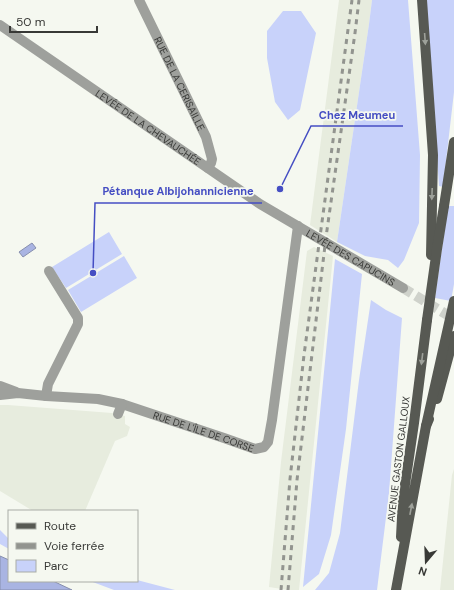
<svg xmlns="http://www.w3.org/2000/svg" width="454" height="590" font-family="'DM Sans',sans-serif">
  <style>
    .built { fill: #e7ecde }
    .green { fill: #c8d2fa }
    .water { fill: #a9b4e2; stroke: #878fae }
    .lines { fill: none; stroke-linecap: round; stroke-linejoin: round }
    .minor-tunnel { stroke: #cfd2cb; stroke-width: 10; stroke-dasharray: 10 5; stroke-linecap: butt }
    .minor { stroke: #9ea09c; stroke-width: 10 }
    .major { stroke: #575953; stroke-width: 10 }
    .rail { stroke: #92948f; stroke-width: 3; stroke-dasharray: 5 5; stroke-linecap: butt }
    .major-bridge { stroke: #575953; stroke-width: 10 }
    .oneway { fill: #9ea19a }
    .labels { text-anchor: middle; stroke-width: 3.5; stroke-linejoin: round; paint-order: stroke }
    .street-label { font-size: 10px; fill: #383936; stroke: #f5f8f0 }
    .leader { fill: none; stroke: #454ec3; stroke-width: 1.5 }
    .callout-dot { fill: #454ec3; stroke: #f5f8f0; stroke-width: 1.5 }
    .callout-label { font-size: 11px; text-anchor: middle; font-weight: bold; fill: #454ec3; stroke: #f5f8f0; stroke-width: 3.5; stroke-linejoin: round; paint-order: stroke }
  </style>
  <rect width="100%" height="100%" fill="#f5f8f0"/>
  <path class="built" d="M339,0H372L369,24L337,242L310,225Z
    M314,247L333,256L299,590H288L269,587L281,462L307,251Z
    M0,405H8L112,413L125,416V424L130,427L127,436L115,441L85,511H33L0,491Z
    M454,469V590H440L452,475Z"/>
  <path class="green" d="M372,0H408L420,155L419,223L404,260L398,268L388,260L365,256L337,242L369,24Z
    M426,0H454V92L443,187L439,186Z
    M283,11H301L316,33L300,110L288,120L275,102L267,58V31Z
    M448,206H454V284L451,301L435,298Z
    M109,232L122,254L66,288L52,267Z
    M124,256L137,278L81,312L68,290Z
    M335,259L362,274L346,429L331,535L319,574L303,587Z
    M371,300L386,310L402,318L389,493L377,590H315L329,573L340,533L359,380Z
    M0,530L9,539V549L0,544Z
    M137,580L175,590H114L90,581H137Z"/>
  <path class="water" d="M32,243L36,248L23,257L19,252Z
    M0,556L9,560V581H53L72,590H0Z"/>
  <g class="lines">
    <path class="minor-tunnel" d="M403,288L454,319"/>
    <g class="minor">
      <path id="s1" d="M139,0L206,137L212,159L211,163L208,168"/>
      <path id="s2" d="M0,25L260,204L403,288"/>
      <path d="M0,386L16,392"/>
      <path id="s3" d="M0,395L18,393L46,396L98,399L122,404L224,438L255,449L264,447L268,442L272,420L298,226"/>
      <path d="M46,396L48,384L78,324V318L49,271"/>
      <path d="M118,414L122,404"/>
    </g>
    <path class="major" d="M422,0L433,155L431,255
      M444,206L454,142
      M437,399L454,336
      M401,537L403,498L414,423L427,320
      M396,590L426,426L429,419"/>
    <path class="rail" d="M281,590L290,479L304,355L352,0
      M288,590L297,480L312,354L326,237L355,33L359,0"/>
    <path class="major-bridge" d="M427,320L437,249L444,206
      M426,426L454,301"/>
  </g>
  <defs><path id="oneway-solid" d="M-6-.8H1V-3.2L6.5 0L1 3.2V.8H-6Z"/></defs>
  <g class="oneway">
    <use href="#oneway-solid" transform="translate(425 39) rotate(86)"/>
    <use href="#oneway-solid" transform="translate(432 194) rotate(92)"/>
    <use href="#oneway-solid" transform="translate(422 359) rotate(97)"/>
    <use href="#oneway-solid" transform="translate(411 509) rotate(-79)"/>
  </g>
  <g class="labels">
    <g class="street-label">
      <text dy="4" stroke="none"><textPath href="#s1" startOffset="93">RUE DE LA CERISAILLE</textPath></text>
      <text dy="4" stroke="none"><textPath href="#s2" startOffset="180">LEVÉE DE LA CHEVAUCHÉE</textPath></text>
      <text dy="4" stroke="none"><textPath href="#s2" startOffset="421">LEVÉE DES CAPUCINS</textPath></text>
      <text dy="4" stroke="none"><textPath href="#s3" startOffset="209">RUE DE L'ÎLE DE CORSE</textPath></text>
      <text transform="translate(398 459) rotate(-83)" y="4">AVENUE GASTON GALLOUX</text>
    </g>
  </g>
  <path class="leader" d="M280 189L311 126H403M93 273L95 203H262"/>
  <g class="callout-dot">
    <circle cx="280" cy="189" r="4"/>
    <circle cx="93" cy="273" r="4"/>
  </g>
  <g class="callout-label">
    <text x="357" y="119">Chez Meumeu</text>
    <text x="178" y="195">Pétanque Albijohannicienne</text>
  </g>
  <rect x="8" y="510" width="130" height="72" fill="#f5f8f0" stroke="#a9aca6"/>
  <rect x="16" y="523" width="20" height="6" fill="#575953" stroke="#a9aca6"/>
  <text x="44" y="530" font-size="12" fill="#383936">Route</text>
  <rect x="16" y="543" width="20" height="6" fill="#92948f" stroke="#a9aca6"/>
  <text x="44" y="550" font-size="12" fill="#383936">Voie ferrée</text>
  <rect x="16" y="560" width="20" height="12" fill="#c8d2fa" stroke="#a9aca6"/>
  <text x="44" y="570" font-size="12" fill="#383936">Parc</text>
  <g transform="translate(426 562) rotate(199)" stroke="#f5f8f0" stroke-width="3" paint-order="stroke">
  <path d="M0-3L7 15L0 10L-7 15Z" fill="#383936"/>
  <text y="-6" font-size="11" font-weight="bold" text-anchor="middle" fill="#383936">N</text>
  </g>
  <path d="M10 26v6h87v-6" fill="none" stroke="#383936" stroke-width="2"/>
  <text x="16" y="26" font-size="12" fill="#383936" stroke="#f5f8f0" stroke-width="3" paint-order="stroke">50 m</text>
</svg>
